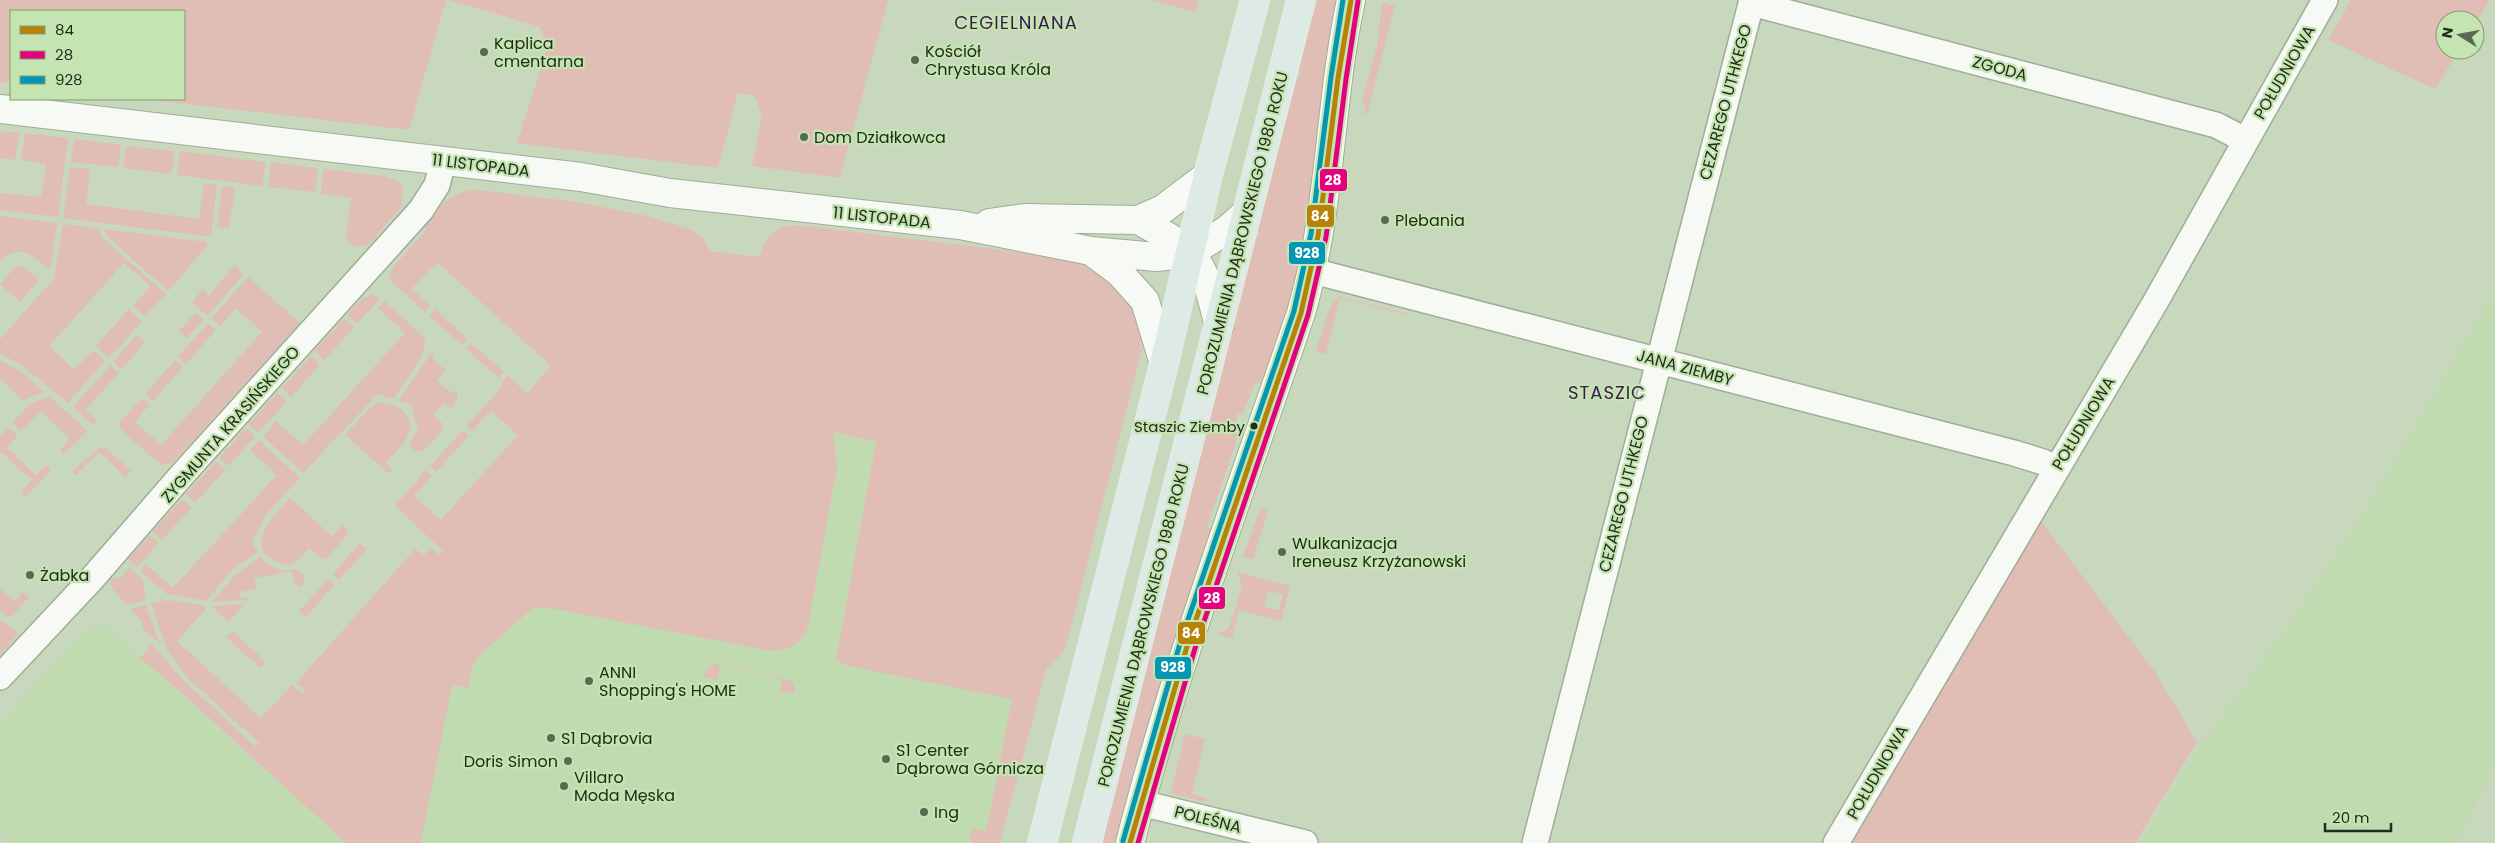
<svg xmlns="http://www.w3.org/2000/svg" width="2495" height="843" font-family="Poppins,sans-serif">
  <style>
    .built { fill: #c0dbb0 }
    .green { fill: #e1beb5; fill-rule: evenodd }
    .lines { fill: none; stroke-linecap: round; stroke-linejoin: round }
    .minor-casing { stroke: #9fad97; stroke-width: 28 }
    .tertiary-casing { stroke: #9fad97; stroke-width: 30 }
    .primary-casing { stroke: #e6ede1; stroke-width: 30 }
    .minor { stroke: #f7f9f5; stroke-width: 25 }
    .tertiary { stroke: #f7f9f5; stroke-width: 28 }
    .primary { stroke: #ddeae6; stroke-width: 28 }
    .bus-1-casing { stroke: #c4e4b1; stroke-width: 9 }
    .bus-2-casing { stroke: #c4e4b1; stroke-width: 9 }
    .bus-3-casing { stroke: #c4e4b1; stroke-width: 9 }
    .bus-1 { stroke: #b78208; stroke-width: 5 }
    .bus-2 { stroke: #e5007d; stroke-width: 5 }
    .bus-3 { stroke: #0596b3; stroke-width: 5 }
    .poi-dot { fill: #5b6953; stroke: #c4e4b1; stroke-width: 2 }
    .bus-dot { fill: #212d1a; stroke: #c4e4b1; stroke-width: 2 }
    .labels { text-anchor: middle; stroke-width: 4.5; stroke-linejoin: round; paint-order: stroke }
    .bus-label { font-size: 15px; fill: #212d1a; stroke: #c4e4b1; text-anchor: end }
    .poi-label { font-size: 16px; fill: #212d1a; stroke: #c4e4b1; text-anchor: start }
    .street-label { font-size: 16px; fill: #212d1a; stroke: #c4e4b1 }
    .neighbourhood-label { font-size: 18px; letter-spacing: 1px; fill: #3e194f; stroke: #c4e4b1 }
    .line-badge { stroke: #c4e4b1; stroke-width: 2 }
    .badge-label { font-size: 14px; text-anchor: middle; font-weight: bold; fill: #fff }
  </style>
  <rect width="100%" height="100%" fill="#c7d8bd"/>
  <path class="built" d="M2495,291V772L2493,771L2455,843H2140L2196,753L2286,629L2372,500Z
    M830,432L897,446L1026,692L985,843H12L0,832V724L88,626L95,632L102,624L315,815L507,598Z"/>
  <path class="green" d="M0,0H446L409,130L145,99H184V11H11V83L0,82Z
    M449,0H888L840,178L752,166L762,115L755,96L738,93L718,168L517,143L547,49L540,27Z
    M1151,0H1199L1196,12Z
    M1317,0H1338L1311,210L1294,292L1263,385L1255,382L1243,414L1238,413L1234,432L1239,434L1207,527L1214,530L1119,843H1100L1131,721L1135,717L1133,713L1173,560L1175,559L1174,554L1217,385L1220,384L1219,379L1255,238L1259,236L1258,229L1297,78L1300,75L1299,69Z
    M2351,0H2490L2475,25V20H2445V50H2459L2435,89L2328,40Z
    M1382,2L1395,6L1367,114L1364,113L1365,105L1362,99L1377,47Z
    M0,131L19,133L15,160L0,158Z
    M25,133L68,138L58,217L0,210V193L41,197L46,164L21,160Z
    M74,139L121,145L118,167L71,162Z
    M126,146L175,151L171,174L123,168Z
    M180,151L266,162L262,186L177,175Z
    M271,162L318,168L315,192L268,187Z
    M70,167L90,169L86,204L199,219L204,183L217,185L211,237L63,218Z
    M323,169L385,176L401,183L403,189L402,206L368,245L355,247L346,239L351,198L321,194Z
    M222,186L235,187L229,228L217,227Z
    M473,189L577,202L647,216L690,229L702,237L711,251L760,257C766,236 773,227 796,225L1004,250L1077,262L1089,264L1126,287L1143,331V342L1140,347L1142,350L1065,650L1046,670L1000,843H975L969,839L973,829L986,831L1012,699L848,666L836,660L876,442L833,432L837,468L808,627C801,645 788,651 770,651L550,608L534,607L481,654L473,665L471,675L468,676L470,679L468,688L452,685L421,843H346L176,688L140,658L152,644L182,679L256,747L259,743L188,678L167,650L151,603L167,600L203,605L206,609L177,641L261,718L292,685L303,693L306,691L296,683L415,549L424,555L431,548L439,555L443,551L395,506L426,470L432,476L414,496L441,520L518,435L491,411L472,431L467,426L504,384L502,382L507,375L527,393L551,366L437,262L412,289L430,306L425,312L389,279L393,267L427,229L422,225C437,209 450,193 473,189Z
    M0,216L57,223L51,268H48C30,254 20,242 0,262Z
    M63,224L98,228L103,238L166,294L145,316L133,306L150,286L124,263L49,346L74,370L93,350L105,361L68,403L24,367L0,353V339L54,279Z
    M104,229L207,242L208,245L168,291L106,235Z
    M235,265L244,274L207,316L192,302L203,289L209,295Z
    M16,266L24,267L39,280L20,302L0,284Z
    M248,277L300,323L175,460L171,464L161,465L120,429V422L142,398L149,405L135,422L161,445L262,332L236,308L220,326L211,319Z
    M372,295L380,299L357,324L347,315L362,299Z
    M1339,297L1406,313V315L1340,298L1326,354L1316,351L1330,307Z
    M384,301L424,337C430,354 403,384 394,398L384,397V394L372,396L373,399L303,473L263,437L276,421L303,445L405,333L378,308Z
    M129,309L142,321L109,358L96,346Z
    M435,309L467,339L462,345L429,316Z
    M195,313L204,320L187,338L179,331Z
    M344,319L354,328L324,360L314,351Z
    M208,323L216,330L186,364L178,357Z
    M137,335L145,342L122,369L113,362Z
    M471,343L504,372L499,378L466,349Z
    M432,352L435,355L432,359L446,370L437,381L452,394L457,388V399L452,409L444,403L433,415L442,423L443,430L423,451H416L409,445L415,433L417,434L418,422H415L412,412L414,410L406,401L404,403L399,400Z
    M311,356L320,365L291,397L282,388Z
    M0,360L22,372L44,392L23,400L0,379Z
    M175,360L183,367L153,401L145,394Z
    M110,365L119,373L85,410L97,421L93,425L73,407Z
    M278,393L287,401L258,433L249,424Z
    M49,396L88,431L64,454L61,453V449L70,439L41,411L21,431L12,423L29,404Z
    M377,403C395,401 417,414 408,435C404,446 393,454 386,463L392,470L389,474L345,435L370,408Z
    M8,427L18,435L7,448L36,475L46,465L50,467V471L26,496L23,495L22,491L32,480L2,453L0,455V436Z
    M246,428L255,437L228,466L219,458Z
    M463,430L469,435L436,472L430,466Z
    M259,440L300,478L264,517L256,536H253L254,548L256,547L258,552L233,569L206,601L167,594L140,571L146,564L173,588L277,475L250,450Z
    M99,447L107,449L131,471L125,477L99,452L76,475L72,472Z
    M216,462L225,470L195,503L186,494Z
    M290,498L332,536L344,524L348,534L326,559L320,558L309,548L296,562L286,565C238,552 271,518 290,498Z
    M182,499L192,507L162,540L153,531Z
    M1260,508L1268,510L1253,559L1243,557Z
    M2035,513L2155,672L2197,742L2135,843H1847Z
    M150,535L159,543L137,567L128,559Z
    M360,543L367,549L339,580L333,574Z
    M261,556C268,567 283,574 295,569L304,576V583L300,587L295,584L292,571L255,578L256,589L239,592L240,598H250L247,600L212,602L235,575Z
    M129,568L143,580L146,600L127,605L113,590L109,579L121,577Z
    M1238,572L1290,586L1281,621L1239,610L1232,638L1216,634L1229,628L1242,587ZM1268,591L1283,594L1279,610L1264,607Z
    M328,579L334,585L306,617L299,611Z
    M0,589L14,601L23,592L29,597L12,616H6L0,610Z
    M244,604L229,622L211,606Z
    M146,605L160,644L141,627L144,623L130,609Z
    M4,621L18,634L0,655V622Z
    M232,631L266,662L260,668L226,637Z
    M714,664L785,678L794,684L795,693L780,692L782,678L720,666L717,680L704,677L705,671Z
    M1185,734L1205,739L1192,794L1207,798L1206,802L1176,795L1171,791Z"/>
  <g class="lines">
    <g class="minor-casing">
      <path id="minor" d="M1751,3L2216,125L2245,140
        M1313,271L2014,453L2043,462L2056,468
        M0,677L90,581L181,476L421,210L437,185L443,161
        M1141,803L1305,843
        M1535,843L1752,0
        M1836,843L2156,301L2325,0"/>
    </g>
    <g class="tertiary-casing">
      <path id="tertiary" d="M0,109L581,177L670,193L960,225L1091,251L1156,257L1190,253L1228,229L1246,213
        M1138,220C1155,230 1178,240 1191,254C1208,273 1212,301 1219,326
        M989,223L1024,218L1138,220L1163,209L1208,175
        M1091,251L1119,272L1145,301L1164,364
        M1130,843C1176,663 1241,489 1301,313C1331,211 1329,104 1351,0"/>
    </g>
    <g class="primary-casing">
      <path id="primary" d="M1042,843L1164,364L1208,175L1255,0
        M1087,843L1301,0"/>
    </g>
    <use href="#minor" class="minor"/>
    <use href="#tertiary" class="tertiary"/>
    <use href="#primary" class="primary"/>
    <g class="bus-1-casing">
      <path id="bus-1" d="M1130,843L1188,643L1301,313L1318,236L1338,78L1351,0"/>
    </g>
    <g class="bus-2-casing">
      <path id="bus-2" d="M1138,843L1196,645L1308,315L1326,237L1346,79L1358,1"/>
    </g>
    <g class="bus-3-casing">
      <path id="bus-3" d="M1123,841L1181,640L1294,311L1311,234L1331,77L1343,0"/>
    </g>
    <use href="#bus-1" class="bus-1"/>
    <use href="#bus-2" class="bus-2"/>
    <use href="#bus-3" class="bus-3"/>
  </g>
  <g class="poi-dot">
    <circle cx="484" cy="52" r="5"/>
    <circle cx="915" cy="60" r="5"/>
    <circle cx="804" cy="137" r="5"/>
    <circle cx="1385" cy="220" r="5"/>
    <circle cx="1282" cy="552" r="5"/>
    <circle cx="30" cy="575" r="5"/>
    <circle cx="589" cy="681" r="5"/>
    <circle cx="551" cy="738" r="5"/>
    <circle cx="886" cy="759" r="5"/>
    <circle cx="568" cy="761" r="5"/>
    <circle cx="564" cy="786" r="5"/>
    <circle cx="924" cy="812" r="5"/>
  </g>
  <circle class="bus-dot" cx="1254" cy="426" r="4.5"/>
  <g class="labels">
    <g class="bus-label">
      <text x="1245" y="432">Staszic Ziemby</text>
    </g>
    <g class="poi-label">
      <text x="494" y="49">Kaplica<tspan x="494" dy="18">cmentarna</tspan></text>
      <text x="925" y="57">Kościół<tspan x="925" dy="18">Chrystusa Króla</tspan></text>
      <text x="814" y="143">Dom Działkowca</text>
      <text x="1395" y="226">Plebania</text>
      <text x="1292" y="549">Wulkanizacja<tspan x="1292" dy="18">Ireneusz Krzyżanowski</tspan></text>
      <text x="40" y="581">Żabka</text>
      <text x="599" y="678">ANNI<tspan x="599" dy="18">Shopping's HOME</tspan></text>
      <text x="561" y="744">S1 Dąbrovia</text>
      <text x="896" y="756">S1 Center<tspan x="896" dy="18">Dąbrowa Górnicza</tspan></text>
      <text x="558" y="767" text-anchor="end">Doris Simon</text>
      <text x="574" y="783">Villaro<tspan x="574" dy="18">Moda Męska</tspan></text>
      <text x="934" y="818">Ing</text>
    </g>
    <g class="street-label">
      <text transform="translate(2000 68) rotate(15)" y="6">ZGODA</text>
      <text transform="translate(2284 72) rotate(-60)" y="6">POŁUDNIOWA</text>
      <text transform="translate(1725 102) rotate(-75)" y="6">CEZAREGO UTHKEGO</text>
      <text transform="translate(481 165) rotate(7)" y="6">11 LISTOPADA</text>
      <text transform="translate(882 217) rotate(6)" y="6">11 LISTOPADA</text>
      <text transform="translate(1242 233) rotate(-76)" y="6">POROZUMIENIA DĄBROWSKIEGO 1980 ROKU</text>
      <text transform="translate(1685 367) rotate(15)" y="6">JANA ZIEMBY</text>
      <text transform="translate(2083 423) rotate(-59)" y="6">POŁUDNIOWA</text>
      <text transform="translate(230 424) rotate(-49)" y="6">ZYGMUNTA KRASIŃSKIEGO</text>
      <text transform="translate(1623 494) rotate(-76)" y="6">CEZAREGO UTHKEGO</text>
      <text transform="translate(1143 625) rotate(-76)" y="6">POROZUMIENIA DĄBROWSKIEGO 1980 ROKU</text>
      <text transform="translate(1877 772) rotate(-60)" y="6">POŁUDNIOWA</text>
      <text transform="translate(1208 819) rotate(14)" y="6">POLEŚNA</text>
    </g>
    <g class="neighbourhood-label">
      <text x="1016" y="29">CEGIELNIANA</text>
      <text x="1607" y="399">STASZIC</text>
    </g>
  </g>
  <g class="line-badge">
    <rect x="1319" y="168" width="29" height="24" rx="5" fill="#e5007d"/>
    <rect x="1306" y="204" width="29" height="24" rx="5" fill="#b78208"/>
    <rect x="1288" y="241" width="38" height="24" rx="5" fill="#0596b3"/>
    <rect x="1198" y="586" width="28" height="24" rx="5" fill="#e5007d"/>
    <rect x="1177" y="621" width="29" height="24" rx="5" fill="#b78208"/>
    <rect x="1154" y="656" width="38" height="24" rx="5" fill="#0596b3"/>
  </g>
  <g class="badge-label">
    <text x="1333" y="185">28</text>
    <text x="1320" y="221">84</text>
    <text x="1307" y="258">928</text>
    <text x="1212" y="603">28</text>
    <text x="1191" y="638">84</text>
    <text x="1173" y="672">928</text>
  </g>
  <rect x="10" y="10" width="175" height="90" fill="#c4e4b1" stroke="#839b75"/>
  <rect x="20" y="26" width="25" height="8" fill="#b78208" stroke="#839b75"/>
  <text x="55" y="35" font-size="15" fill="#212d1a">84</text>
  <rect x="20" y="51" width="25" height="8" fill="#e5007d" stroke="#839b75"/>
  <text x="55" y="60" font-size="15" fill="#212d1a">28</text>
  <rect x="20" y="76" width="25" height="8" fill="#0596b3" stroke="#839b75"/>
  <text x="55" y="85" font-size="15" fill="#212d1a">928</text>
  <g transform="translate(2460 35) rotate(281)"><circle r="24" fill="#c4e4b1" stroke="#839b75"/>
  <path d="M0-4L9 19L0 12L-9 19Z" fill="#5b6953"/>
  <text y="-8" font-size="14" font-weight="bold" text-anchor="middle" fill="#212d1a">N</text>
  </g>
  <path d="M2325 823v8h66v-8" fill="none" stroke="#212d1a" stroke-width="2.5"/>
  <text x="2332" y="823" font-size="15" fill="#212d1a" stroke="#c4e4b1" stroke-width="4" paint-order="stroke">20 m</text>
</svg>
